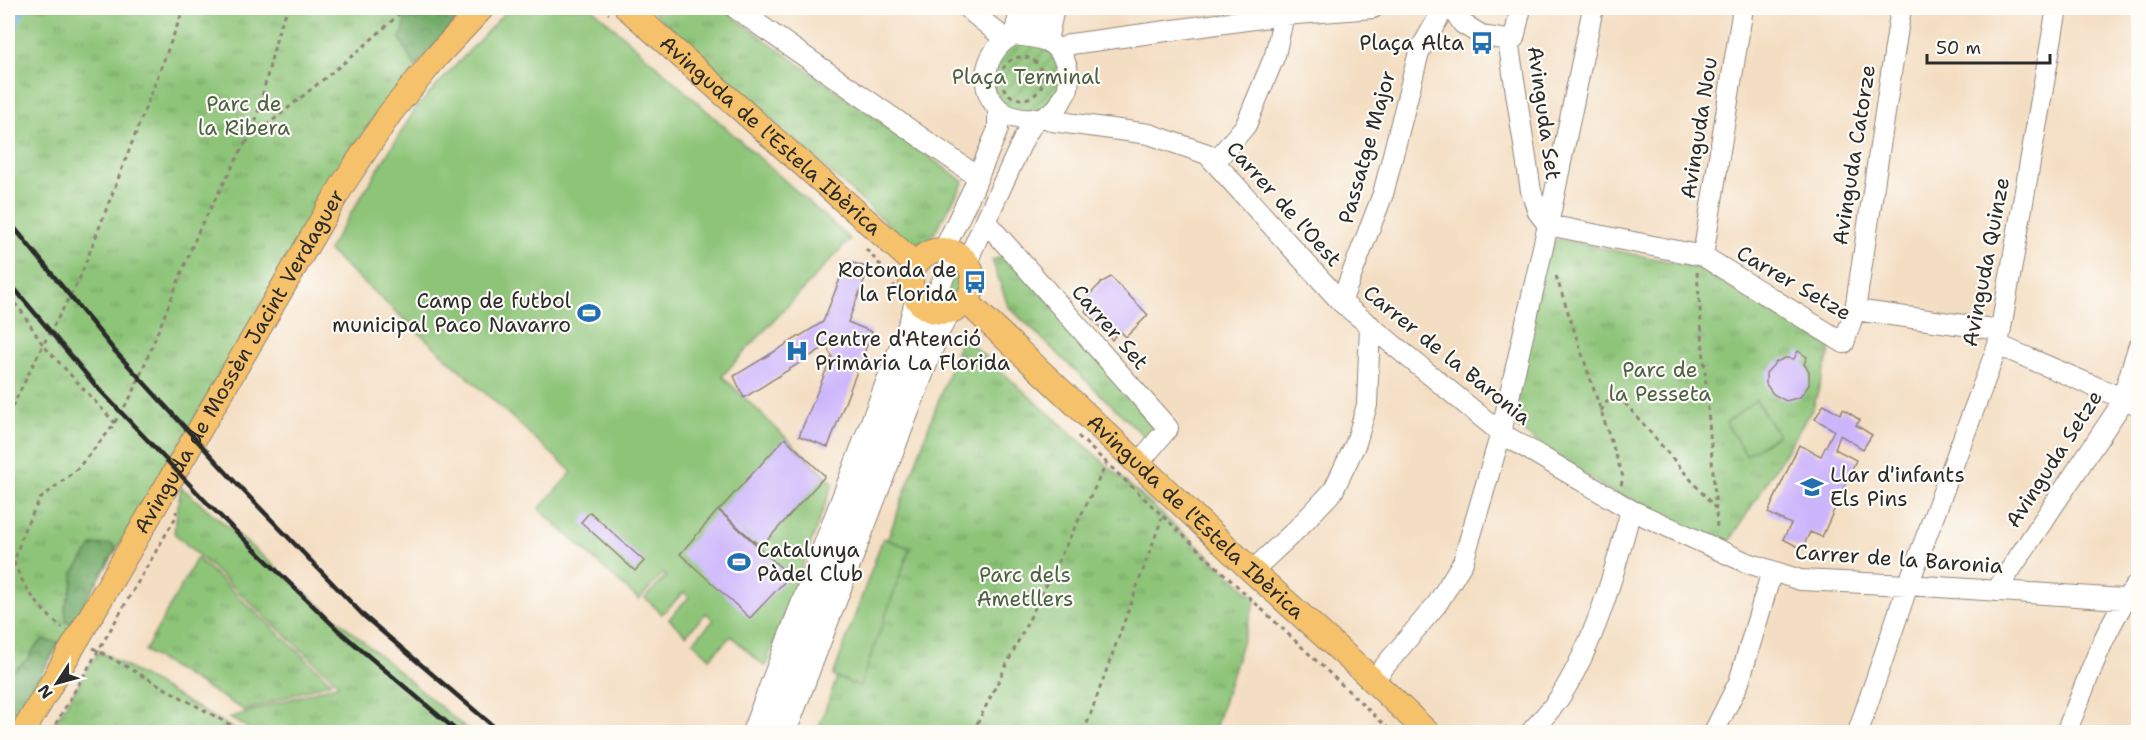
<svg xmlns="http://www.w3.org/2000/svg" width="2146" height="740" font-family="'Shantell Sans',sans-serif">
  <style>
    .grass { fill: url(#grass-tufts); stroke: #5c7852; stroke-width: 1.5 }
    .forest { fill: url(#forest-crowns); stroke: #4e6a4a; stroke-width: 1.5 }
    .garden { fill: url(#garden-furrows); stroke: #5c7852; stroke-width: 1.5 }
    .pitch { fill: #8dc478; stroke: #5c7852; stroke-width: 1.5 }
    .lines { fill: none; stroke-linecap: round; stroke-linejoin: round }
    .stream { stroke: #6cb1e2; stroke-width: 5 }
    .building { fill: #cdb5fc }
    .minor-casing { stroke: #908477; stroke-width: 22 }
    .major-casing { stroke: #908477; stroke-width: 26 }
    .path { stroke: #908477; stroke-width: 3; stroke-dasharray: 4.5 4.5; stroke-linecap: butt }
    .minor { stroke: #fff; stroke-width: 20 }
    .major { stroke: #f5c16b; stroke-width: 24 }
    .rail { stroke: #2b2b2b; stroke-width: 4.5 }
    .labels { text-anchor: middle; stroke-width: 4.5; stroke-linejoin: round; paint-order: stroke }
    .poi-label { font-size: 21px; fill: #2b2b2b; stroke: #fdfcf7; text-anchor: end }
    .park-label { font-size: 21px; fill: #4d6146; stroke: #fdfcf7 }
    .street-label { font-size: 21px; fill: #2b2b2b; stroke: #fdfcf7 }
  </style>
  <defs>
    <pattern id="grass-tufts" width="24" height="20" patternUnits="userSpaceOnUse" patternTransform="scale(1.5)"><rect width="24" height="20" fill="#8dc478"/><path d="M3 7l-1-3M5 7V3M7 7l1-3M15 17l-1-3M17 17v-4M19 17l1-3" fill="none" stroke="#739f63"/></pattern>
    <pattern id="forest-crowns" width="20" height="18" patternUnits="userSpaceOnUse" patternTransform="scale(1.5)"><rect width="20" height="18" fill="#72aa68"/><path d="M2 6a3 3 0 1 1 6 0M12 15a3 3 0 1 1 6 0" fill="none" stroke="#5e8b56"/></pattern>
    <pattern id="garden-furrows" width="10" height="10" patternUnits="userSpaceOnUse" patternTransform="scale(1.5)"><rect width="10" height="10" fill="#8dc478"/><path d="M-1 1l2-2M0 10L10 0M9 11l2-2" fill="none" stroke="#739f63"/></pattern>
  </defs>
  <rect width="100%" height="100%" fill="#fdfcf7"/>
  <filter id="ink" filterUnits="userSpaceOnUse"><feTurbulence type="fractalNoise" baseFrequency=".0167" numOctaves="2"/><feDisplacementMap in="SourceGraphic" scale="12" xChannelSelector="R" yChannelSelector="G"/><feConvolveMatrix kernelMatrix="1 2 1 2 8 2 1 2 1" color-interpolation-filters="sRGB"/></filter>
  <filter id="wash" filterUnits="userSpaceOnUse"><feTurbulence type="fractalNoise" baseFrequency=".008" numOctaves="4" result="noise"/><feDisplacementMap in="SourceGraphic" scale="24" xChannelSelector="R" yChannelSelector="G"/><feGaussianBlur stdDeviation="1.35" result="paint"/><feColorMatrix in="noise" values="0 0 0 0 0 0 0 0 0 0 0 0 0 0 0 0 0 1.4 0 .05"/><feComposite in="paint" operator="in"/></filter>
  <g filter="url(#wash)">
    <rect width="100%" height="100%" fill="#f4dec3"/>
    <path class="grass" d="M8,8H467L379,111L347,156L163,473L8,729Z
      M649,8H721L964,182L926,247H913Z
      M1558,239L1696,267L1831,347L1813,408L1726,547L1602,486L1511,424L1546,247Z
      M1002,257L1010,266H1018L1160,429L1149,441L1008,306L992,260Z
      M955,267L962,281L973,287L966,301C941,312 938,316 916,297Z
      M962,336L1256,598L1214,732H817Z
      M181,487L470,732H256L229,718L339,684L174,533Z
      M197,558L331,682L245,711L145,651Z
      M99,651L239,732H49Z"/>
    <path class="forest" d="M417,8H467L415,67L400,38L404,30L405,15Z
      M112,544L116,550L72,624L66,620L65,607L73,583V573L93,545Z
      M43,640L60,642L8,729V675L29,658L34,648Z"/>
    <path class="garden" d="M1005,39L1047,41L1068,88L1046,116L998,108L988,63Z"/>
    <path class="pitch" d="M509,8H592L850,239L722,376L833,483L765,667L731,636L710,658L693,642L714,620L706,613L686,635L669,619L689,597L684,592L662,614L645,598L666,576L663,573L639,600L539,509L572,472L328,250L416,108Z
      M1756,400L1778,435L1746,455L1726,423Z
      M883,538L910,548L860,686L833,676Z"/>
    <g class="lines">
      <path class="stream" d="M8,43L24,8"/>
    </g>
    <g id="blocks">
      <path class="building" d="M847,261L869,268L848,322L872,332L828,447L799,436L832,356L826,346L744,398L734,376L823,322Z
        M1111,277L1148,315L1126,337L1119,330L1112,340L1085,311L1091,302L1087,297L1102,282Z
        M1798,351L1807,357L1804,364L1809,371V385L1800,397L1786,401L1773,394L1766,384V373L1776,362L1785,358L1794,359Z
        M1824,404L1840,414L1843,409L1860,420L1856,425L1872,435L1863,449L1840,435L1835,449L1856,460L1822,537L1810,532L1802,549L1783,539L1791,524L1768,513L1799,445L1821,456L1834,430L1815,419Z
        M785,438L825,476L761,547L719,510Z
        M718,510L790,576L750,618L680,554Z
        M590,512L644,561L635,571L581,522Z"/>
    </g>
  </g>
  <g filter="url(#ink)">
    <use href="#blocks" fill-opacity="0" stroke="#908477" stroke-width="1.5"/>
    <g class="lines">
      <g class="minor-casing">
        <path id="minor" d="M735,8L978,177
          M967,8L1005,39
          M1452,8L1463,24L1483,36L1508,40
          M1032,26L1036,8
          M1014,35C1024,36 1036,37 1046,41C1063,48 1071,70 1068,88C1067,92 1063,97 1062,100C1051,123 1015,125 998,108C975,86 987,47 1014,35Z
          M1014,35L1021,8
          M1508,40L1531,191L1538,212L1548,225
          M1508,40L1514,38L1521,8
          M1047,41L1054,8
          M1059,50L1071,44L1284,15L1373,8
          M1046,116L1052,121L1149,134L1207,154L1341,302L1501,433L1631,510L1745,562L1800,580L1908,585L2138,600
          M1215,162L1246,125L1275,55L1284,15
          M986,222L1168,428L1138,464
          M1548,225L1703,256L1844,343L1855,310L2000,330
          M944,249L973,189L998,129V108
          M1703,256L1743,8
          M968,263L972,250L1024,138L1035,120
          M934,300L949,265
          M1341,302L1383,194L1419,52L1444,8
          M1855,310L1901,8
          M1998,345L2138,405
          M1252,571L1297,529L1333,491L1356,443L1367,405L1370,325
          M1996,591L2120,406L2138,348
          M1373,680L1437,604L1463,562L1501,433L1548,225L1593,8
          M752,732L910,320L916,297
          M771,732L928,315
          M786,732L940,330L951,311
          M1531,732C1540,721 1552,709 1560,697C1596,640 1614,574 1631,510
          M1714,732L1739,682L1772,571
          M1858,732L1908,585L1998,345L2057,8
          M2066,732C2088,682 2103,626 2138,583"/>
      </g>
      <g class="major-casing">
        <g id="major">
          <path id="s1" d="M627,8L915,264"/>
          <circle cx="942" cy="281" r="31"/>
          <path id="s2" d="M966,301L1252,571L1362,670L1427,732"/>
          <path id="s3" d="M23,732L343,184L391,112L438,55L482,8"/>
        </g>
      </g>
      <path class="path" d="M601,8L609,14
        M1001 78a21 21 0 1 1 42 0a21 21 0 1 1-42 0Z
        M245,143L362,48L406,8
        M866,249C879,264 893,276 897,295
        M1697,272L1716,509
        M1556,276L1623,477L1621,486
        M8,297L20,309L43,345L115,423
        M1625,403L1716,509L1717,529
        M1601,411L1608,400
        M8,415L43,345L79,280L184,8
        M1078,436L1392,732
        M14,562C23,588 41,610 62,628
        M8,583L23,532L40,499L77,469L110,430L133,393L199,230L255,124L279,29L288,8
        M93,648L243,732
        M51,732L177,515L176,511
        M973,732L1106,465
        M1084,732L1162,518"/>
      <use href="#minor" class="minor"/>
      <use href="#major" class="major"/>
      <path class="rail" d="M8,220L114,350L235,482L364,616L500,732
        M8,281L96,386L210,506L339,631L458,732"/>
    </g>
  </g>
  <defs>
    <g id="bus-bare" transform="scale(1.8)"><path d="M-5-6H5V4H4V6H2V4H-2V6H-4V4H-5ZM-3.5-4V0h7V-4ZM-3.5 1.2v1.5H-2V1.2ZM2 1.2v1.5H3.5V1.2Z" fill="#1f6fb2" stroke="#fdfcf7" stroke-width="2.5" paint-order="stroke"/></g>
    <g id="stadium-bare" transform="scale(1.8)"><path d="M0-5a6.5 5 0 1 0 0 10a6.5 5 0 1 0 0-10ZM-3.5-1.8h7v3.6h-7Z" fill="#1f6fb2" stroke="#fdfcf7" stroke-width="2.5" paint-order="stroke"/></g>
    <g id="hospital-bare" transform="scale(1.8)"><path d="M-5-5h3v3.5h4V-5h3V5h-3V1.5h-4V5h-3Z" fill="#1f6fb2" stroke="#fdfcf7" stroke-width="2.5" paint-order="stroke"/></g>
    <g id="school-bare" transform="scale(1.8)"><path d="M0-5L7-2L0 1L-7-2ZM-4 1L0 2.5L4 1V4Q0 6-4 4Z" fill="#1f6fb2" stroke="#fdfcf7" stroke-width="2.5" paint-order="stroke"/></g>
  </defs>
  <g fill-rule="evenodd">
    <use href="#bus-bare" x="1482" y="43"/>
    <use href="#bus-bare" x="975" y="282"/>
    <use href="#stadium-bare" x="589" y="313"/>
    <use href="#hospital-bare" x="797" y="351"/>
    <use href="#school-bare" x="1812" y="487"/>
    <use href="#stadium-bare" x="739" y="562"/>
  </g>
  <g class="labels">
    <g class="poi-label">
      <text x="1464" y="50">Plaça Alta</text>
      <text x="957" y="277">Rotonda de<tspan x="957" dy="24">la Florida</tspan></text>
      <text x="571" y="308">Camp de futbol<tspan x="571" dy="24">municipal Paco Navarro</tspan></text>
      <text x="815" y="346" text-anchor="start">Centre d'Atenció<tspan x="815" dy="24">Primària La Florida</tspan></text>
      <text x="1830" y="482" text-anchor="start">Llar d'infants<tspan x="1830" dy="24">Els Pins</tspan></text>
      <text x="757" y="557" text-anchor="start">Catalunya<tspan x="757" dy="24">Pàdel Club</tspan></text>
    </g>
    <g class="park-label">
      <text x="1026" y="84">Plaça Terminal</text>
      <text x="244" y="111">Parc de<tspan x="244" dy="24">la Ribera</tspan></text>
      <text x="1660" y="377">Parc de<tspan x="1660" dy="24">la Pesseta</tspan></text>
      <text x="1025" y="582">Parc dels<tspan x="1025" dy="24">Ametllers</tspan></text>
    </g>
    <g class="street-label">
      <text transform="translate(1544 113) rotate(82)" y="7">Avinguda Set</text>
      <text transform="translate(1699 128) rotate(-81)" y="7">Avinguda Nou</text>
      <text dy="7" stroke="none"><textPath href="#s1" startOffset="192">Avinguda de l'Estela Ibèrica</textPath></text>
      <text transform="translate(1367 147) rotate(-74)" y="7">Passatge Major</text>
      <text transform="translate(1854 155) rotate(-81)" y="7">Avinguda Catorze</text>
      <text transform="translate(1284 204) rotate(48)" y="7">Carrer de l'Oest</text>
      <text transform="translate(1986 262) rotate(-79)" y="7">Avinguda Quinze</text>
      <text transform="translate(1794 283) rotate(30)" y="7">Carrer Setze</text>
      <text transform="translate(1110 327) rotate(49)" y="7">Carrer Set</text>
      <text transform="translate(1447 355) rotate(39)" y="7">Carrer de la Baronia</text>
      <text dy="7" stroke="none"><textPath href="#s3" startOffset="429">Avinguda de Mossèn Jacint Verdaguer</textPath></text>
      <text transform="translate(2054 459) rotate(-57)" y="7">Avinguda Setze</text>
      <text dy="7" stroke="none"><textPath href="#s2" startOffset="315">Avinguda de l'Estela Ibèrica</textPath></text>
      <text transform="translate(1899 559) rotate(4)" y="7">Carrer de la Baronia</text>
    </g>
  </g>
  <rect width="2146" height="740" fill="none" stroke="#fdfcf7" stroke-width="30"/>
  <g transform="translate(57 683) rotate(234)" stroke="#fdfcf7" stroke-width="4.5" paint-order="stroke">
  <path d="M0-4.5L10 22L0 15L-10 22Z" fill="#2b2b2b"/>
  <text y="-9" font-size="16" font-weight="bold" text-anchor="middle" fill="#2b2b2b">N</text>
  </g>
  <path d="M1927 54v9h123v-9" fill="none" stroke="#2b2b2b" stroke-width="3"/>
  <text x="1936" y="54" font-size="18" fill="#2b2b2b" stroke="#fdfcf7" stroke-width="4.5" paint-order="stroke">50 m</text>
</svg>
